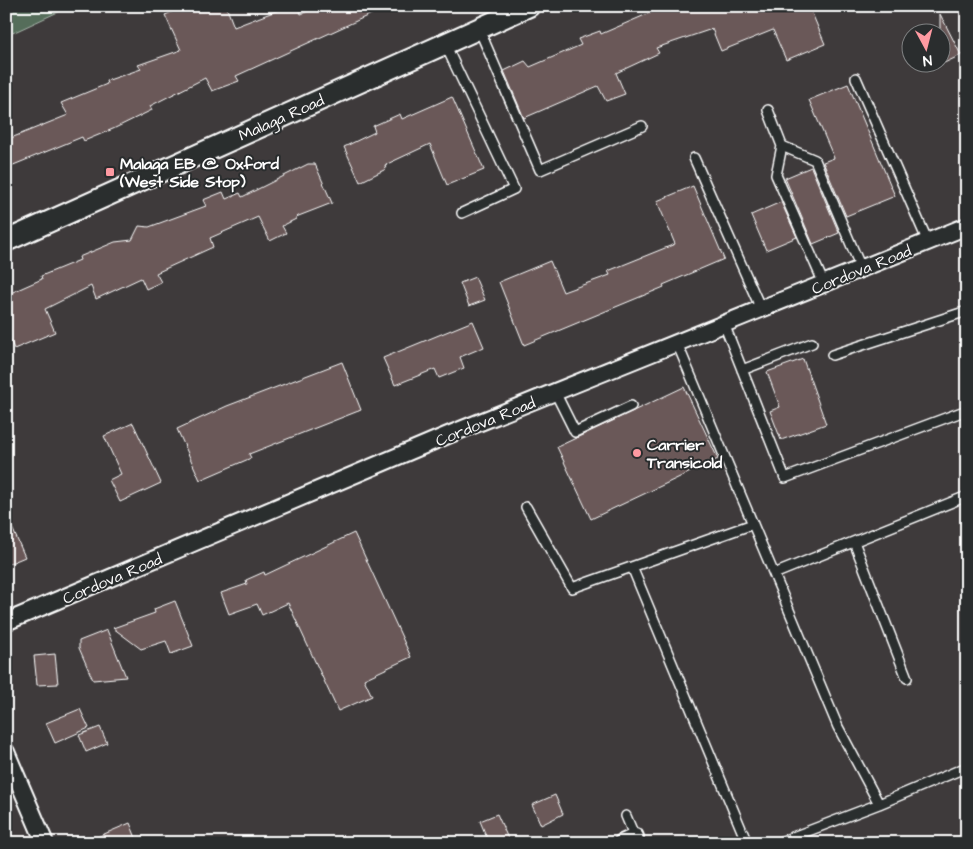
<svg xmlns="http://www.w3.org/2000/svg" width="973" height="849" font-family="'Architects Daughter',sans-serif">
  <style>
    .green { fill: #546d5a; stroke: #aab6ac }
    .building { fill: #6b5959; stroke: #fff }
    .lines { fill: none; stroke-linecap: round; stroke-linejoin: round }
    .service-casing { stroke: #fff; stroke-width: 12 }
    .minor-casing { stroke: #fff; stroke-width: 20 }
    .tertiary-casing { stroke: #fff; stroke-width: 24 }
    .service { stroke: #2a2d2e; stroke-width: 9 }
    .minor { stroke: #2a2d2e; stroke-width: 16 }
    .tertiary { stroke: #2a2d2e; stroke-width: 20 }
    .poi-dot { fill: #ff9aa2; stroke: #2a2d2e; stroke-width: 2 }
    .labels { text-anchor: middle; stroke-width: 4; stroke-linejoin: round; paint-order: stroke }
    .street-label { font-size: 16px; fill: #fff; stroke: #2a2d2e }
    .poi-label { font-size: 16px; font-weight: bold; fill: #fff; stroke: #2a2d2e; text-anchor: start }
  </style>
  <rect width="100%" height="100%" fill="#3e3a3b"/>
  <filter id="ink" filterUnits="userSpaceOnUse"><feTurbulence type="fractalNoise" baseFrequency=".02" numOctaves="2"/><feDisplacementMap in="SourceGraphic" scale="10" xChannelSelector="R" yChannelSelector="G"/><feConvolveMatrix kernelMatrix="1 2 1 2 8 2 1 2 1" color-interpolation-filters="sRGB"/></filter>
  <g filter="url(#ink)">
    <path class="green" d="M6,6H71L6,36Z"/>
    <path class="building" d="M185,6H226L234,27L289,6H298L301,14L320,6H389L236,76L239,81L212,91L205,78L150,106L152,110L113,129L84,141L82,137L6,168V140L68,115L61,103L107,84L106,81L141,69L138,65L181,50L165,15Z
      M666,6H809L825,44L786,60L773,30L721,51L712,29L656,48L659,53L616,73L625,94L606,101L598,86L524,118L504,71L525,61L530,67L581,45L578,39L600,31L601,34Z
      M940,14L961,55L940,65Z
      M848,84L895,196L846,216L823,162L834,158L809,100Z
      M452,97L484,170L447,185L430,144L385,165L386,169L360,182L344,147L375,132L373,126L400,114L402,119Z
      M308,164H315L332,203L296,217V219L282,226L286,233L270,241L258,217L210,238L213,247L156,273L161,282L146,289L141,278L96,299L91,286L45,309L55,332L14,349L6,329V295L42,279L41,276L80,260L79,257L115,242L132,240L139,226L149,227L206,206L203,200L223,192L226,199L240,193L242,197Z
      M811,167L839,233L813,244L785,178Z
      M693,186L724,259L663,285L664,287L524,345L499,282L550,261L563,292L610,275L608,271L675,244L657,201Z
      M781,202L797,237L766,250L751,215Z
      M475,277L485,300L469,306L460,283Z
      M473,321L484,347L460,357L464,368L439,378L435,369L395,385L383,358Z
      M803,359L826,424L781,440L770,411L780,407L767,372Z
      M342,362L361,410L249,454L251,458L200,480L177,429L227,406Z
      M684,387L718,459L591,519L557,447Z
      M133,423L161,483L120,502L109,480L121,474L104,436Z
      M6,514L25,557L6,565Z
      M354,533L411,657L364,679L372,696L338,711L288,603L262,615L257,604L229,614L221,593L247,584L246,580L264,572L265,575Z
      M175,601L193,646L171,654L166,641L141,649L113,628L155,613L154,609Z
      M107,630L126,677L93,680L79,648V641Z
      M55,654L58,684L37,685L34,656Z
      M80,709L89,728L55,743L46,723Z
      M100,727L107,743L86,752L79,735Z
      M555,795L563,814L541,825L532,805Z
      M497,814L510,843H489L480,821Z
      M130,823L138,843H83Z"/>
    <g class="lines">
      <g class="service-casing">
        <path id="service" d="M479,29L540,170L642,126
          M445,44L514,189L462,213
          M856,78L928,242
          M768,110L782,146
          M694,158L761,309
          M824,284L776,175L782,146L815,160L861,268
          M724,324L785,478L967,410
          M677,343L838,727L879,804L967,767
          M832,355L967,311
          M742,370L812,343
          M555,392L575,432L631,406
          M526,507L572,588L753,524
          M854,542L907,678
          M632,567L747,843
          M774,574L967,496
          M626,816L636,840
          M777,843L879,804"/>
      </g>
      <g class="minor-casing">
        <path id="minor" d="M6,622L448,435L967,226
          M6,752L45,843
          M622,843L635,837"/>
      </g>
      <g class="tertiary-casing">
        <path id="tertiary" d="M6,241L529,6"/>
      </g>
      <use href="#service" class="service"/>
      <use href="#minor" class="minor"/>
      <use href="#tertiary" class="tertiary"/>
    </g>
  </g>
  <g class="poi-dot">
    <rect x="105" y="167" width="10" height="10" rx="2.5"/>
    <circle cx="637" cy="453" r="5"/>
  </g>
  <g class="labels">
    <g class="street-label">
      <text transform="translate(281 117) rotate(-24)" y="6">Malaga Road</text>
      <text transform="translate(861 269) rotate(-22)" y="6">Cordova Road</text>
      <text transform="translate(485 421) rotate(-22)" y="6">Cordova Road</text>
      <text transform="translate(112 578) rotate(-23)" y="6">Cordova Road</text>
    </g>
    <g class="poi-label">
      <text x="120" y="169">Malaga EB @ Oxford<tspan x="120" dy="18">(West Side Stop)</tspan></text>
      <text x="647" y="450">Carrier<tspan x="647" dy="18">Transicold</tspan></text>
    </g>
  </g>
  <rect width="973" height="849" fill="none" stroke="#2a2d2e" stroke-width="25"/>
  <rect x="12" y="12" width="948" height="824" fill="none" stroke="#fff" stroke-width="2" filter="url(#ink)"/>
  <g transform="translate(926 48) rotate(173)"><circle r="24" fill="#2a2d2e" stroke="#7f8182"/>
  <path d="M0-4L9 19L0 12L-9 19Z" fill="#ff9aa2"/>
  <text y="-8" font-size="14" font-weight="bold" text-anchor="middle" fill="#ffffff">N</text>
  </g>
</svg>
